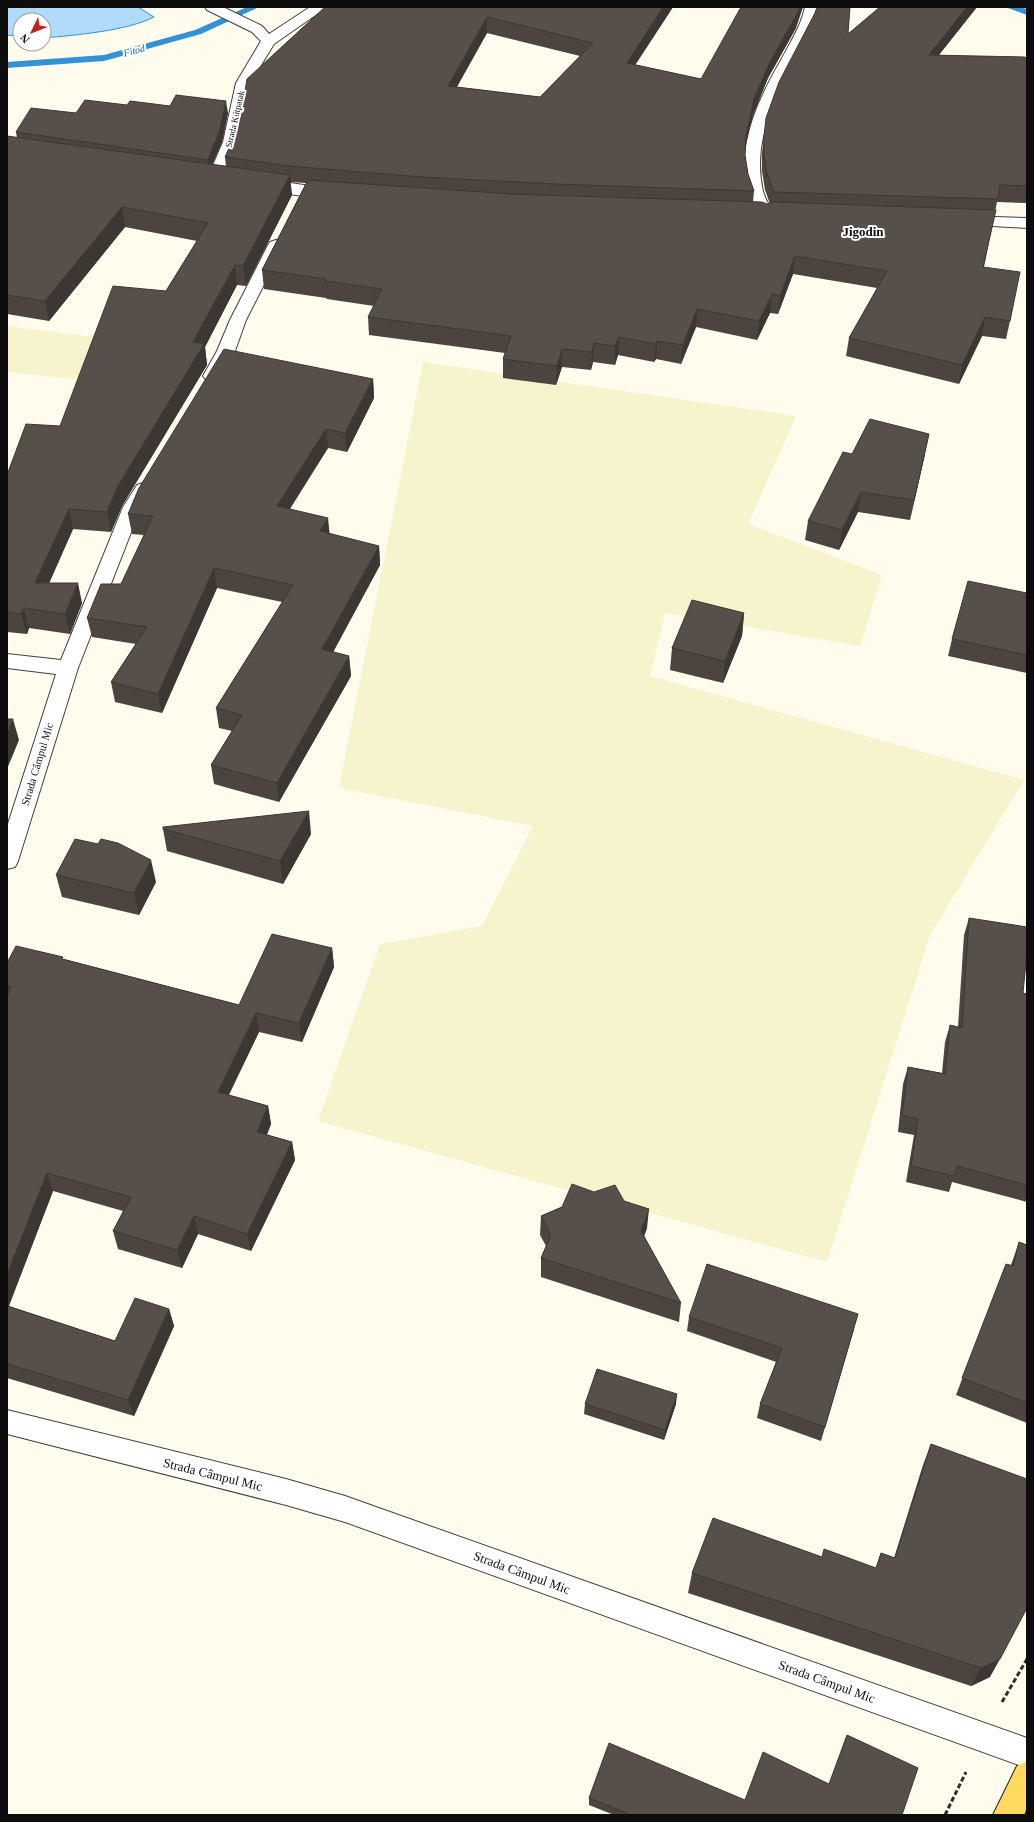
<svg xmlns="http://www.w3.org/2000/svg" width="1034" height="1822" font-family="Georgia,serif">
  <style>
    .farmland { fill: #f6f3cd }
    .water { fill: #b0dcf9; stroke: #3391d4 }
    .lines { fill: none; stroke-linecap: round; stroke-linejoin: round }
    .stream { fill: #3391d4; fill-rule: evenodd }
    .minor-casing { stroke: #404040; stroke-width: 2 }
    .major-casing { stroke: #1e1e1e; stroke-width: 2 }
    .path { stroke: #2f2f2f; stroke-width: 3; stroke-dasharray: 5 2.5; stroke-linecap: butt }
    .minor { fill: #fff; fill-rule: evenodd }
    .major { fill: #ffda5e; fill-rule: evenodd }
    .wall { fill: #4b443f; fill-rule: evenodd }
    .shaded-wall { fill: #3d3733 }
    .building { fill: #574f49; stroke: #3d3733; fill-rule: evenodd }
    .labels { text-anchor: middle; stroke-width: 4; stroke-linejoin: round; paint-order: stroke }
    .far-street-label { font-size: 9px; fill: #0d0d0d; stroke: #fff }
    .far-water-label { font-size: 10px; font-style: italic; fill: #1062a5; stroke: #fff }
    .street-label { font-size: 11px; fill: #0d0d0d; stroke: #fff }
    .far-district-label { font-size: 13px; font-weight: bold; fill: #0d0d0d; stroke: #fff }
    .near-street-label { font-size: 13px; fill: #0d0d0d; stroke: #fff }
  </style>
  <rect width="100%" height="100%" fill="#fffcee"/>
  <path class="farmland" d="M7,325L23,328L207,351L183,390L7,372Z
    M423,362L796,416L748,524L882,575L860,646L665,613L650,676L1024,780L930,935L827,1262L318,1121L380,944L482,926L533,826L339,788Z"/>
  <path class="water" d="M7,7H138L154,17C126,31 76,35 44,38V20H20V36L7,35Z"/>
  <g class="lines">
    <path class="stream" d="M247,7H259L201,34L104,61L7,68V62L104,55L195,30Z
      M1005,7H1019L1027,9V15Z"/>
    <g class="minor-casing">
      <path id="minor" d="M205,7H223L262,26L269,34L310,7H327L274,44L250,83L239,142L224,177L222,180H210L208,177L223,142L236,83L261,41L252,32L207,10Z
        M805,7H819C815,26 805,43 795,60C773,100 752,144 763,191C765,200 771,207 774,216L772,219H760L758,216C755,207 749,200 747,191C737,144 758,100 781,60C790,43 801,26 805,7Z
        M262,179L339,190L341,193L339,196C319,201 276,192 256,187L254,184L256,181Z
        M964,216L1027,218V228L958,224L956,221L958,218Z
        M276,240L282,242L284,245L246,320L235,351L218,380L212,381L206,380L203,376L217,351L230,320L268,245L270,242Z
        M143,483L149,485L152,489L141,507L78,668L18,861L15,867L7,869V827L56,674L7,668V654L61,660L123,507L137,485Z
        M7,1410L286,1479L345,1496L1027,1738V1768L345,1522L286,1505L7,1434Z"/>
    </g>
    <g class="major-casing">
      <path id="major" d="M1027,1761V1808L1024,1815H993L1017,1766Z"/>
    </g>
    <path class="path" d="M1002,1702L1027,1659
      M945,1815L966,1772"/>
    <use href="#minor" class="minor"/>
    <use href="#major" class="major"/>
  </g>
  <path class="wall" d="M325,7H673L635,65L701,79L796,28L768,78L753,115L745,146V155L748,174L754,191L753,202L767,204H770L765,190L762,171V153L764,137L848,34L880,7H977L939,55L1027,61V203L997,202L984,267L1010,321L1006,339L982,336L959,384L846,356L849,338L877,288L793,274L778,314L770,313L757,340L696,327L681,364L656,359L654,362L618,355L615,365L593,362L591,370L562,367L556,385L503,378V359L505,353L369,335L368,317L374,306L327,299L326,298L264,289L262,270L306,183L290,182L292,195L246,286L237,285L205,347L207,365L122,506L111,532L73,529L49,583L82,603L70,634L29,628L27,634L7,632V475L60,426L166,291L197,241L125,227L49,321L7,314V136L17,138L16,132L76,113L127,105L228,113L222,142L212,165L226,167L225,157ZM487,33L580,56L540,97L457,87Z
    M373,379L374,398L347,452L328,448L290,509L330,534L379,546L380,565L333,652L349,656L351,676L279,802L214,784L211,765L232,731L219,728L216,708L282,602L217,588L162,713L115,702L111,682L136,644L92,637L87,618L121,584L144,535L132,534L128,514Z
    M852,454H925L910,520L858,512L839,550L805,540L808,521Z
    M1027,593V673L948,656L952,639Z
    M744,613L742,636L723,683L670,670L672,648Z
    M163,829L311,834L283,884L167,851Z
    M56,875L156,882L139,915L62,897Z
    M969,918L1023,993L1027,994V1202L952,1182L949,1192L906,1182L914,1135L898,1132L903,1084L908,1067L942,1073L945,1042L950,1025L958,1027L964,935Z
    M332,948L334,967L302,1042L259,1032L229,1095L268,1106L271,1124L267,1135L292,1142L295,1160L251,1251L198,1234L182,1268L118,1249L113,1231L123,1211L53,1191L9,1306L115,1341L169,1309L174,1326L134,1416L7,1378V963L64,959L239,1005Z
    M594,1192L624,1201L647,1228L644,1236L681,1303L679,1322L541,1277V1258L546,1246L540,1235L541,1216L562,1207Z
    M1019,1242L1027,1245V1423L956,1395L1006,1264L1011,1265Z
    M689,1317L854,1329L821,1441L757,1418L760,1404L776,1362L687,1331Z
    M585,1404H676L664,1440L584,1414Z
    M931,1444L990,1677L971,1686L688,1593L692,1573L822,1557L876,1568L881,1553L894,1558L923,1465Z
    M829,1784L902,1815H614L589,1805V1798L745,1800Z"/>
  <path class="shaded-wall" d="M663,7H673L626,79L627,63Z
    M800,7H803L796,28L768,78L753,115L744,152L746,136L754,99L770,62Z
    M967,7H977L926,71L929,55Z
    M487,17V33L448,102V86Z
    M226,101L228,113L222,142L209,171L208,160Z
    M290,175L292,195L246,286L243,266Z
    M122,207L125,227L49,321L45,301Z
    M795,256L793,274L778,314L780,296Z
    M235,265L237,285L205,347L207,365L122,506L111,532L107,512L118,486L193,342Z
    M772,294L770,313L757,340L759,321Z
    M697,309L696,327L681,364L683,345Z
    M985,317L982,336L959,384L962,365Z
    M619,337L618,355L615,365V346Z
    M657,341L656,359L654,362L656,344Z
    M594,343L593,362L591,370L592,352Z
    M562,349V367L556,385L557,366Z
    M373,379L374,398L347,452L345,433Z
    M326,429L328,448L279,525L277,506Z
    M929,434L925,454L910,520L914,500Z
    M861,492L858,512L839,550L842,530Z
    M69,509L73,529L40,604L35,583Z
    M328,518L330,538L320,531Z
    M379,546L380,565L324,669L322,649Z
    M214,568L217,588L162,713L158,694Z
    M78,583L82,603L70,634L65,614Z
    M24,608L29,628L27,634L21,614Z
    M744,613L742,636L723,683L725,661Z
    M349,656L351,676L279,802L277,783Z
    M13,719L19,740L7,769V734Z
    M309,811L311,834L283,884L280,861Z
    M151,860L156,882L139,915L134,893Z
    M332,948L334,967L302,1042L299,1023Z
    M256,1013L259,1032L221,1110L218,1092Z
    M268,1106L271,1124L260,1150L257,1132Z
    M292,1142L295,1160L251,1251L247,1234Z
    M47,1173L53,1191L7,1310V1275Z
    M649,1209L647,1228L639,1250L641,1231Z
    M194,1216L198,1234L182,1268L177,1250Z
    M169,1309L174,1326L134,1416L128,1400Z
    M677,1394L676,1404L664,1440L665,1430Z
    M1000,1659L990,1677L971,1686L981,1668Z"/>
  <path class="building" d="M325,7H663L627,63L701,79L741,7H800L798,12L770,62L754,99L746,136L745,155L748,174L754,191L556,184L422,177L289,166L225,157L239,126L247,79ZM487,17L593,43L540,97L448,86Z
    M817,7H850L848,34L880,7H967L929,55L1025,57L1027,61V186L1000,185L998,199L774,192L767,174L764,155V137L766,118L779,82L815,13Z
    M176,95L226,101L220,130L208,160L16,132L31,108L76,113L85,100L127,105L130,101L170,106Z
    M7,136L290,175L243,266L235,265L193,342L204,344L118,486L107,512L69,509L35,583H78L65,614L24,608L21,614L7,612V475L26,424L60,426L113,286L166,291L208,223L122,207L45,301L7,295Z
    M308,180L512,194L762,202L767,204L774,202L996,210L983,267L1020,272L1010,321L985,317L962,365L849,338L887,271L795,256L780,296L772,294L759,321L697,309L683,345L657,341L656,344L619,337L615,346L594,343L592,352L562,349L557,366L503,359L511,336L368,317L382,289L325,281L326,279L262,270Z
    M224,349L373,379L345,433L326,429L277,506L328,518L320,531L379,546L322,649L349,656L277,783L211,765L242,715L216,708L293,585L214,568L158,694L111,682L147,627L87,618L101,584H121L153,516L128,514L139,488Z
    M870,419L929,434L914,500L861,492L842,530L808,521L843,452L852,454Z
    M968,581L1027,593V655L952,639Z
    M692,600L744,613L725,661L672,648Z
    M7,719H13L7,734Z
    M309,811L280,861L163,829V827Z
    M75,839L98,844L101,839L118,843L151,860L134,893L56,875Z
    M969,918L1027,927V952L1023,993L1027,994V1185L957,1166L954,1176L911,1166L918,1119L902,1115L908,1067L945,1074L950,1025L962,1028Z
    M272,934L332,948L299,1023L256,1013L218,1092L268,1106L257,1132L292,1142L247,1234L194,1216L177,1250L113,1231L131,1197L47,1173L7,1275V996L11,987L7,986V963L16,946L63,957L62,959L239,1005Z
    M572,1184L594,1192L615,1185L624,1201L649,1209L641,1231L681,1303L541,1258L551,1235L541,1216L562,1207Z
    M1019,1242L1027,1245V1403L962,1378L1006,1264L1013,1266Z
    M707,1264L858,1314L825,1427L760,1404L782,1348L689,1317Z
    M135,1298L169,1309L128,1400L7,1364V1306L115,1341Z
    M597,1369L677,1394L665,1430L585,1404Z
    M931,1444L1027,1479V1608L1000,1659L981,1668L692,1573L713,1518L822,1557L824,1549L876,1568L881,1553L895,1558Z
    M847,1735L918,1768L902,1815H629V1814L589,1798L609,1743L745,1800L763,1752L829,1784Z"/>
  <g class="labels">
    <g class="far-street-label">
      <text transform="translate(235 119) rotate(-77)" y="3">Strada Kútpatak</text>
    </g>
    <g class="far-water-label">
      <text transform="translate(134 50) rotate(-15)" y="4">Fitod</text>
    </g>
    <g class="street-label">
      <text transform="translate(37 764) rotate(-73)" y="4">Strada Câmpul Mic</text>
    </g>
    <g class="far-district-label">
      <text x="863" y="236">Jigodin</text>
    </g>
    <g class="near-street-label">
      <text transform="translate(213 1474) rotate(14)" y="5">Strada Câmpul Mic</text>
      <text transform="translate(522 1572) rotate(20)" y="5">Strada Câmpul Mic</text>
      <text transform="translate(827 1681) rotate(20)" y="5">Strada Câmpul Mic</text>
    </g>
  </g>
  <rect width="1034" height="1822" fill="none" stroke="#0d0d0d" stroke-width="16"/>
  <g transform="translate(32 32) rotate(227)"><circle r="19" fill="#ffffff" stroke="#9e9e9e"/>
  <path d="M0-3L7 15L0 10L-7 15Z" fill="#c41f24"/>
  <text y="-6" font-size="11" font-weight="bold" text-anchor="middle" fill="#0d0d0d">N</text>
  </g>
</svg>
